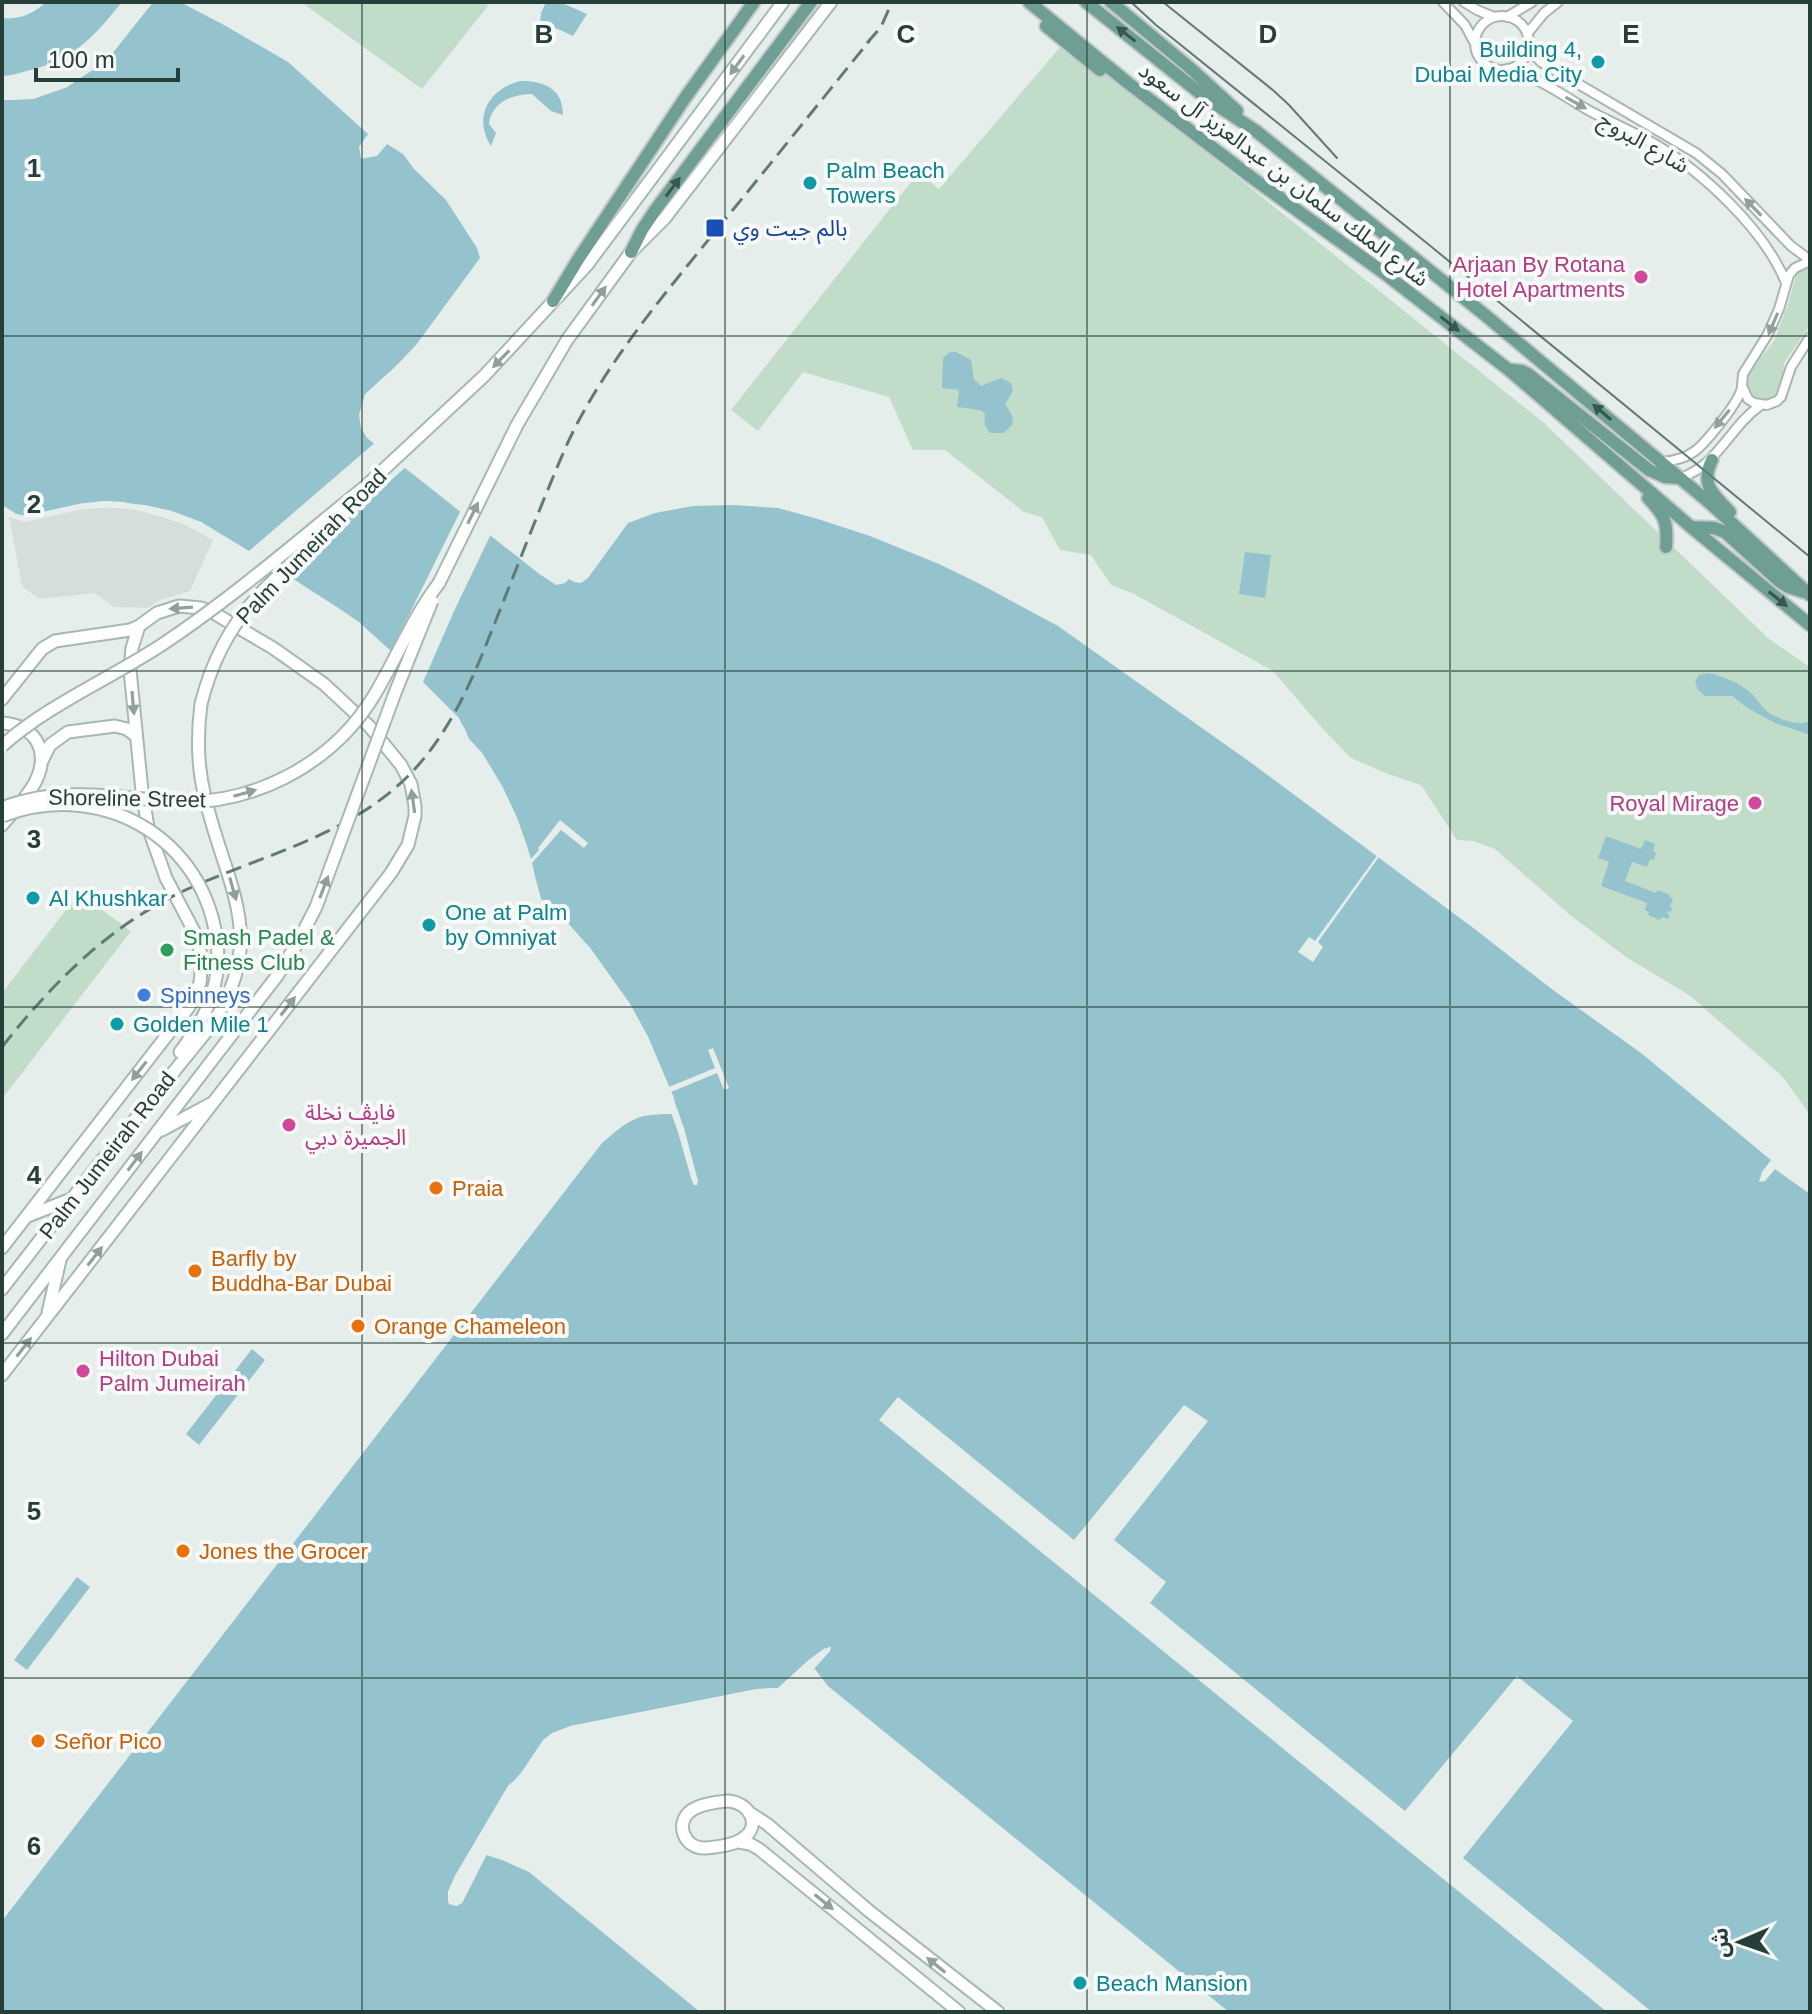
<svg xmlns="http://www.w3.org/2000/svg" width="1812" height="2014" font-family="Arial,'Noto Sans Arabic',sans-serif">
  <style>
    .built { fill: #d5deda }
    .green { fill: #c1ddc9 }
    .water { fill: #94c3ce }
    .pier { fill: #e6eeeb }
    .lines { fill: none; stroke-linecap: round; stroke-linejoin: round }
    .street-casing { stroke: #a9b6b2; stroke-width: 12 }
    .secondary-casing { stroke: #a5b9b2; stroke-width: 15 }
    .primary-casing { stroke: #c2c9c8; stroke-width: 16 }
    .street { stroke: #fff; stroke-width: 8 }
    .secondary { stroke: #fff; stroke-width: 11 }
    .primary { stroke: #6f9f94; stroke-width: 12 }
    .tram { stroke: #617a74; stroke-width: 2 }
    .rail { stroke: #617a74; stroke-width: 3; stroke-dasharray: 16 8; stroke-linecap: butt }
    .secondary-bridge-casing { stroke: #a5b9b2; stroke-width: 15; stroke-linecap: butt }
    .secondary-bridge { stroke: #fff; stroke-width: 11 }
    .oneway { fill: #385750 }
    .oneway2 { fill: #929f9c }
    .grid { fill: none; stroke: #263f39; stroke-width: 2; stroke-opacity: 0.55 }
    .culture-dot { fill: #0f9aa8; stroke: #f7faf9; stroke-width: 3 }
    .transit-dot { fill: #1a4fb4; stroke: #f7faf9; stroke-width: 3 }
    .hotel-dot { fill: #d1479c; stroke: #f7faf9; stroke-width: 3 }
    .leisure-dot { fill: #2e9e5b; stroke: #f7faf9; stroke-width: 3 }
    .shop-dot { fill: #3f7fe0; stroke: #f7faf9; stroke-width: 3 }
    .food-dot { fill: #e8710a; stroke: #f7faf9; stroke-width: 3 }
    .labels { text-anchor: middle; stroke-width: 8; stroke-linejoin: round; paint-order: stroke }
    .culture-label { font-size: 22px; fill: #0d838f; stroke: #f7faf9; text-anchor: start }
    .street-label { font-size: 22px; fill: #263f39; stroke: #f7faf9 }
    .transit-label { font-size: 22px; fill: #164399; stroke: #f7faf9; text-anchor: start }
    .hotel-label { font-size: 22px; fill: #b23c85; stroke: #f7faf9; text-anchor: end }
    .leisure-label { font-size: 22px; fill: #27864d; stroke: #f7faf9; text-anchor: start }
    .shop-label { font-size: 22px; fill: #366cbe; stroke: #f7faf9; text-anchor: start }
    .food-label { font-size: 22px; fill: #c56008; stroke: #f7faf9; text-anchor: start }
    .grid-label { font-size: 26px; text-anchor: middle; font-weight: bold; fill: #263f39; stroke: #f7faf9; stroke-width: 8; stroke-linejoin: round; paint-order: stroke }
  </style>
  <rect width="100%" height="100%" fill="#e6eeeb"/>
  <path class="built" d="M106,508L132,509L162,517L186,525L213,540L190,591L160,600L147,608L114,607L95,593L39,599L22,586L9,517L25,522L83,509Z"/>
  <path class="green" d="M301,2H491L422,89Z
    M1068,45L1217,161L1543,422L1769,639L1810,667V1110L1808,1112L1782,1076L1689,995L1626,957L1570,915L1495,849L1473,841L1457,840L1421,785L1388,774L1351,758L1322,728L1273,671L1134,594L1111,585L1091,555L1060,550L1042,517L1024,512L945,450H913L889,397L803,372L758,431L731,410L919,172L939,189L1061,46Z
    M1810,268V325L1784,363L1783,381L1780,389L1775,396L1769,399H1756L1752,396L1747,386L1749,372L1774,341L1788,304L1795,279L1800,271Z
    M79,893L131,931L2,1099V993Z"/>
  <path class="water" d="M46,2H122C93,38 73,60 27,71C18,73 11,76 2,76V18C20,20 33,14 46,2Z
    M153,2H180L224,25L288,62L368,134L359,147L361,159L377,156L387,144L403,154L414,169L446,200L477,248L480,258L416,345L396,366L365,394L359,415L361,428L367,438L538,573L556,585L565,583L569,579L574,582L581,583L588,578L628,523L655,513L693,506L733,505L778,508L818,519L870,536L939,564L980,584L1058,626L1250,762L1476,930L1553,990L1641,1053L1771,1160L1762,1172L1759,1182L1765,1181L1775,1169L1810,1194V2012H1229L828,1686L814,1668L830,1651L825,1648L810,1659L778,1688L757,1689L571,1726C532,1738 535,1764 508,1786L455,1876L448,1892L449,1904L462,1903L486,1855L502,1860L529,1872L700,2012H2V1921L602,1143C629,1120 635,1114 672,1114L677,1129L674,1098L648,1037L630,1004L590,948L563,918L541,899L527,846L517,818L502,786L482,753L469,739L464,727L360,623L337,607L201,522L124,502L104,501L79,504L25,516L16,514L2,505V100L33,99L67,87L107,60Z
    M546,2H560L587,14L573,36L558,29L540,24L541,13Z
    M520,81C544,81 563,88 563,115L551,111L532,94C512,94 491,103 489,124L496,133L491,146C473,118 488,89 520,81Z
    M950,352H956L971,360L974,379L981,386L1001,378L1011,383L1013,390C1004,411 1002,396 1013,418L1012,425L1004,433H991C984,428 984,422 985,414L982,411L973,409L957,407L959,390L942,388L943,358Z
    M1245,552L1271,555L1265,598L1239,594Z
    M1709,673C1724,677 1738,682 1750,692C1757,698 1761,707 1768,712C1779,719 1798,727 1810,721V735L1775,723L1746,707L1732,696H1705L1698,690L1695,682L1699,675Z
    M1606,836L1641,849L1645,840L1655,844L1653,851L1656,853L1654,860L1650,859L1647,867L1632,862L1625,881L1656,893L1658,890L1670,895L1669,897L1673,898L1670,907L1672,908L1671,912L1668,911L1667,914L1670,916L1668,919L1662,917L1660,920L1648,915L1649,912L1645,910L1647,903L1601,886L1609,862L1598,858Z
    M252,1349L265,1360L199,1445L186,1434Z
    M77,1577L90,1587L27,1670L14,1660Z"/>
  <path class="pier" d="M148,2H153L107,60L67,87L33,99L2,100V96L33,95L65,84L105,57Z
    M377,441L408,465L286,574L360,623L391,651L462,508L492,532L455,609L423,682L459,718L469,739L482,753L502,786L517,818L531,859L539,850L538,848L560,820L588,843L584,848L561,830L532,863L538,891L541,899L563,918L590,948L630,1004L648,1037L669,1087L715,1068L708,1050L713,1048L729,1088L724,1090L717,1073L671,1092L684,1128L698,1181L697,1185H694L692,1181L677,1129L670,1110H674L645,1039L627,1006L587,951L560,921L538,901L534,892L523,847L513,820L499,788L479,755L465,741L455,721L397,663L357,626L335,610L199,526L170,515L145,508L123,506L104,505L80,508L25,520L14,517L2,509V505L16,514L25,516L79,504L104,501L145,505L172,511L201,522L249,551Z
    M1379,853L1381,854L1318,942L1323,947L1313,962L1298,952L1309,937L1315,941Z
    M898,1397L1074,1540L1184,1405L1208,1421L1114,1540L1166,1582L1150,1603L1405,1811L1517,1676L1573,1721L1463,1858L1652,2012H1607L879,1420Z
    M829,1647H831L830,1651L812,1671L811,1666L818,1658L779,1692L758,1693L572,1730L554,1737L546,1743L522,1779L511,1789L459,1878L452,1893L453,1902L459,1900L483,1853L488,1852L462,1903L457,1906L449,1904L448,1901V1892L455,1876L508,1786L519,1777L543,1740L552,1733L571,1726L757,1689L778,1688L810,1659Z"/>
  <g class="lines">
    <g class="street-casing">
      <path id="street" d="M1443,2L1465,25L1474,42
        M1464,2L1477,10L1494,17
        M1475 43a27 27 0 1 1 54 0a27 27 0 1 1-54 0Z
        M1507,17L1532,2
        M1527,34L1544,13L1558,2
        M1528,48L1541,62L1696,153L1722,174L1791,246L1810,260
        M1507,69C1537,76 1562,95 1588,110C1610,122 1632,131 1653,143C1702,171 1765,230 1786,283
        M1810,261L1795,268L1789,275L1779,309L1768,334L1743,374L1742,386L1748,399L1754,403L1767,405L1777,401L1781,397L1791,367L1810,337
        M1662,462C1672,461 1683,459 1692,453C1704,446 1740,401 1742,387
        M1680,478C1718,466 1730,426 1761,405"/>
    </g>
    <g class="secondary-casing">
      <path id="secondary" d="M367,485L484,376L587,265L783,2
        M439,583L517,425L567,340L631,252L665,218L831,2
        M2,699L42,649L55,641L130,630L139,626L157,613L179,606L201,608L212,612L273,648L324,684L370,727L401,765L411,784L415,806V816L408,845L391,873L2,1375
        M2,723C15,724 28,728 36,740C55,772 20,803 2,825
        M42,761L50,745L68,732L115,726L127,729L136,736
        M180,1052C202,1023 217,996 218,958
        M162,1130L210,1104
        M28,1216L71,1199
        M2,1248L189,1007L200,983L202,959L196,935L166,878L148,827L142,791L130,670L132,648L139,626
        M2,1289L95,1169L210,1027C271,938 225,885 205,797C197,766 197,735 201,704
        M48,1313L60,1260
        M2,1334L223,1046
        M728,1801C749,1802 763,1826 742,1839C734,1845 717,1847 706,1848C685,1850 673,1823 692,1810C701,1804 717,1802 728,1801Z
        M750,1813L767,1824L869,1911L998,2012
        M739,1842L750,1844L759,1849L959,2012"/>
    </g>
    <g class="primary-casing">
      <path id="primary" d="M1029,2L1128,83L1251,177L1388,276L1509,370L1691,527L1810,625
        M1086,2L1206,98L1256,131L1485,315L1711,504L1810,595
        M1111,2L1189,67L1237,111
        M1046,26L1100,70
        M631,252L642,230L656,209L811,2
        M553,301L579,258L685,98L754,2
        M1512,370L1522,371L1528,374L1649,470L1665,477L1680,478
        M1712,460C1700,485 1713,494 1730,512
        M1648,498C1665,516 1668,522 1666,547
        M1691,527L1714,528L1725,532L1780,582L1788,587L1804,592"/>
    </g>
    <use href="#street" class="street"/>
    <use href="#secondary" class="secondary"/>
    <use href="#primary" class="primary"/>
    <path class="tram" d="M1131,2L1156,25L1428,244L1810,557
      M1163,2L1274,91L1289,105L1337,158"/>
    <path class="rail" d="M867,43L881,27L892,2
      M2,1047C54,981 112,923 190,888C266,854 354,834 413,771C448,733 469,688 488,640C507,593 525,546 544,499C556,470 568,439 584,411C621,345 671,286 718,228C769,166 819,103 870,40"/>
    <g class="secondary-bridge-casing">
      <path id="secondary-bridge" d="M201,704C211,664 229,627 258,596C289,563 326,536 355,502
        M2,746C49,704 110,679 163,644C235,596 300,539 367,485
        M2,808C55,787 109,796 164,801C248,809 332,766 375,694C397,657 413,617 439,583
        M2,816C107,776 215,845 218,958
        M223,1046L277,976L298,942L316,907L395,693L432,601"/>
    </g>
    <use href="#secondary-bridge" class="secondary-bridge"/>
  </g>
  <defs><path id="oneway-solid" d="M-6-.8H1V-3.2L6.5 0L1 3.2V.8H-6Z" transform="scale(2)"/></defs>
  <g class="oneway">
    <use href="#oneway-solid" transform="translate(1126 34) rotate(-142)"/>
    <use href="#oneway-solid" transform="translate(673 187) rotate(-53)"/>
    <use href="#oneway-solid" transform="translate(1450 324) rotate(38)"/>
    <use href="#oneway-solid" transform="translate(1602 412) rotate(-140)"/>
    <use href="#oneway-solid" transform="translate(1778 599) rotate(39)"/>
  </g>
  <g class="oneway2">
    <use href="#oneway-solid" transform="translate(737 65) rotate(126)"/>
    <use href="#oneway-solid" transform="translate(1576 103) rotate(29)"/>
    <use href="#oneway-solid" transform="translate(1753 207) rotate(-134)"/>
    <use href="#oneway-solid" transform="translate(599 296) rotate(-54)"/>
    <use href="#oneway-solid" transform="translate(1773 324) rotate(113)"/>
    <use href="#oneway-solid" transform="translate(501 359) rotate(134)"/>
    <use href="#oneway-solid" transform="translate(1722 419) rotate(129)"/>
    <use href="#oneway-solid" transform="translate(473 513) rotate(-64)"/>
    <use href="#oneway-solid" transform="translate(181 608) rotate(176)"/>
    <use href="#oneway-solid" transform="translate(133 703) rotate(85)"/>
    <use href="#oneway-solid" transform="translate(245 793) rotate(-16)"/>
    <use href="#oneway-solid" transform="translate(413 801) rotate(-98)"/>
    <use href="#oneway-solid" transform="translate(324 887) rotate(-69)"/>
    <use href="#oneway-solid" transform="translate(233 889) rotate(74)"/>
    <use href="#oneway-solid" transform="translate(288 1006) rotate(-52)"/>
    <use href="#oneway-solid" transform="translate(139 1071) rotate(128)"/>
    <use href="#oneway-solid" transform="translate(135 1161) rotate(-53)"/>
    <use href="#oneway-solid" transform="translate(95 1256) rotate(-52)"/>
    <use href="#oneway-solid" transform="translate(24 1347) rotate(-52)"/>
    <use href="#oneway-solid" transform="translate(824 1902) rotate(39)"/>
    <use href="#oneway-solid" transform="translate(936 1965) rotate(-141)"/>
  </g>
  <path class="grid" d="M362,2V2012M725,2V2012M1087,2V2012M1450,2V2012M2,336H1810M2,671H1810M2,1007H1810M2,1343H1810M2,1678H1810"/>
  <g class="culture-dot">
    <circle cx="1598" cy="62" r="8"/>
    <circle cx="810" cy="183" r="8"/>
    <circle cx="33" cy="898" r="8"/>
    <circle cx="429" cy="925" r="8"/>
    <circle cx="117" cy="1024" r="8"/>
    <circle cx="1080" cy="1983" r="8"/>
  </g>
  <rect class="transit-dot" x="705" y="218" width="20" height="20" rx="4"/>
  <g class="hotel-dot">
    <circle cx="1641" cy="277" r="8"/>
    <circle cx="1755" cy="803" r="8"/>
    <circle cx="289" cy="1125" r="8"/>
    <circle cx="83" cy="1371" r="8"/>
  </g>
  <circle class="leisure-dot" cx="167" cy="950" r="8"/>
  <circle class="shop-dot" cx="144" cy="995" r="8"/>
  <g class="food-dot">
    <circle cx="436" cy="1188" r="8"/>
    <circle cx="195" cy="1271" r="8"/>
    <circle cx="358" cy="1326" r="8"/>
    <circle cx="183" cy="1551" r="8"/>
    <circle cx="38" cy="1741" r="8"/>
  </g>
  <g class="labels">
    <g class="culture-label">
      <text x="1582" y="57" text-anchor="end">Building 4,<tspan x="1582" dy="25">Dubai Media City</tspan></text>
      <text x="826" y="178">Palm Beach<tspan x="826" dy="25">Towers</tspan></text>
      <text x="49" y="906">Al Khushkar</text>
      <text x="445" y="920">One at Palm<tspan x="445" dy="25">by Omniyat</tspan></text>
      <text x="133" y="1032">Golden Mile 1</text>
      <text x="1096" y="1991">Beach Mansion</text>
    </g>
    <g class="street-label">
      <text transform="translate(1644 142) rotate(30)" y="8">شارع البروج</text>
      <text transform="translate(1284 174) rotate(37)" y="8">شارع الملك سلمان بن عبدالعزيز آل سعود</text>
      <text transform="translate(311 546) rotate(-46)" y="8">Palm Jumeirah Road</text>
      <text transform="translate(127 798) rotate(1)" y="8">Shoreline Street</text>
      <text transform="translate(107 1155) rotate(-52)" y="8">Palm Jumeirah Road</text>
    </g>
    <g class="transit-label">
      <text x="733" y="236">بالم جيت وي</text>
    </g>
    <g class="hotel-label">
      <text x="1625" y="272">Arjaan By Rotana<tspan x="1625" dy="25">Hotel Apartments</tspan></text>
      <text x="1739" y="811">Royal Mirage</text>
      <text x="305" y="1120" text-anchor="start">فايڤ نخلة<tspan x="305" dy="25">الجميرة دبي</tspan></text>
      <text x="99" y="1366" text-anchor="start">Hilton Dubai<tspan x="99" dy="25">Palm Jumeirah</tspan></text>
    </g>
    <g class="leisure-label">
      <text x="183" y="945">Smash Padel &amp;<tspan x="183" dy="25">Fitness Club</tspan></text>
    </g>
    <g class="shop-label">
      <text x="160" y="1003">Spinneys</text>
    </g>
    <g class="food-label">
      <text x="452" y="1196">Praia</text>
      <text x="211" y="1266">Barfly by<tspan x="211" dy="25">Buddha-Bar Dubai</tspan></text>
      <text x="374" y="1334">Orange Chameleon</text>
      <text x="199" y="1559">Jones the Grocer</text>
      <text x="54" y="1749">Señor Pico</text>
    </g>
  </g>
  <g class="grid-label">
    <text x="544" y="43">B</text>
    <text x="906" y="43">C</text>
    <text x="1268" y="43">D</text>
    <text x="1631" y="43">E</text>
    <text x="34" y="177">1</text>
    <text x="34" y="513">2</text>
    <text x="34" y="848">3</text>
    <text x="34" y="1184">4</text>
    <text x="34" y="1520">5</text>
    <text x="34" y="1855">6</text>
  </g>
  <rect width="1812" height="2014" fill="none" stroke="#263f39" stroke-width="8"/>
  <g transform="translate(1740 1942) rotate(268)" stroke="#f7faf9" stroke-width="6" paint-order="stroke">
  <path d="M0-6L14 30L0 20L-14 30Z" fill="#263f39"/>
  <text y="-12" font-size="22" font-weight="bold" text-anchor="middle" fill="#263f39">ش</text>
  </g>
  <path d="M36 68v12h142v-12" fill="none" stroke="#263f39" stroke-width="4"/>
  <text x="48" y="68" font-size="24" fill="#263f39" stroke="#f7faf9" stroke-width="6" paint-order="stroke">100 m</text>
</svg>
